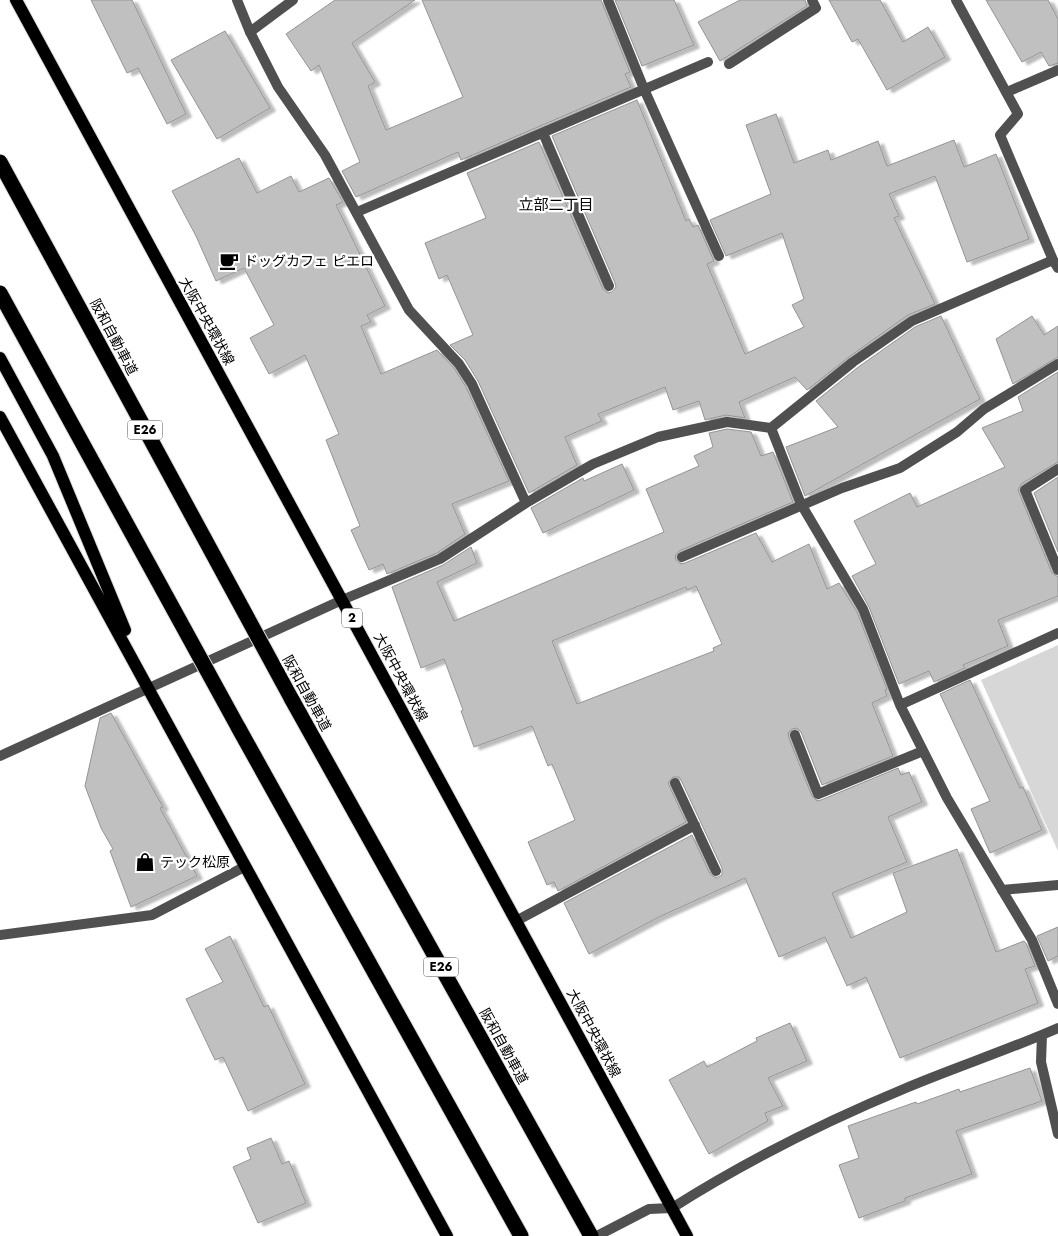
<svg xmlns="http://www.w3.org/2000/svg" width="1058" height="1236" font-family="Jost,'Noto Sans JP',sans-serif">
  <style>
    .green { fill: #d7d7d7 }
    .building { fill: #c0c0c0; stroke: #949494; fill-rule: evenodd; filter: url(#shadow) }
    .lines { fill: none; stroke-linecap: round; stroke-linejoin: round }
    .primary-casing { stroke: #dbdbdb; stroke-width: 14 }
    .motorway-casing { stroke: #dbdbdb; stroke-width: 17 }
    .service { stroke: #505050; stroke-width: 10 }
    .minor { stroke: #505050; stroke-width: 10 }
    .primary { stroke: #000; stroke-width: 12 }
    .motorway { stroke: #000; stroke-width: 15 }
    .motorway-bridge-casing { stroke: #dbdbdb; stroke-width: 17; stroke-linecap: butt }
    .motorway-bridge { stroke: #000; stroke-width: 15 }
    .labels { text-anchor: middle; stroke-width: 4.5; stroke-linejoin: round; paint-order: stroke }
    .shield { fill: #fff; stroke: #4c4c4c; stroke-width: 1 }
    .shield-label { font-size: 12px; font-weight: bold; fill: #000 }
    .poi-label { font-size: 14px; fill: #000; stroke: #fff; text-anchor: start }
    .street-label { font-size: 14px; fill: #000; stroke: #fff }
    .neighbourhood-label { font-size: 15px; fill: #000; stroke: #fff }
  </style>
  <defs>
    <filter id="shadow"><feDropShadow dx="5.5" dy="3" stdDeviation="1" flood-color="#0004"/></filter>
  </defs>
  <rect width="100%" height="100%" fill="#fff"/>
  <path class="green" d="M1058,645V851L981,680Z"/>
  <path class="building" d="M91,0H132L186,114L167,124L138,68L127,73Z
    M335,0H415L352,43L375,82L368,86L386,130L463,97L422,0H601L630,72L625,74L631,87L461,160L458,152L356,197L342,171L360,162L319,65L311,71L286,34Z
    M615,0H674L694,45L642,66Z
    M740,0H805L807,6L720,61L698,22Z
    M829,0H880L903,42L928,27L945,57L887,90L858,39L852,42Z
    M986,0H1048L1058,19V63L1049,66L1041,52L1022,62Z
    M225,31L270,108L217,139L171,60Z
    M637,100L686,221L689,219L693,227L698,225L714,261L707,264L745,354L804,327L792,305L804,299L782,233L726,256L710,220L771,194L746,125L776,114L794,163L828,150L831,160L878,141L887,166L954,140L964,167L996,154L1029,239L967,262L935,176L889,194L899,216L894,218L935,304L908,315L849,357L807,390L795,377L739,402L745,418L726,415L705,420L699,401L673,410L665,387L598,414L602,421L565,437L577,465L529,493L478,381L465,360L450,345L473,335L447,275L439,279L425,243L486,218L467,173L539,142L603,289L608,293L612,292L616,287L615,283L552,136Z
    M239,158L257,193L291,176L299,192L329,178L343,202L336,205L385,306L367,315L371,322L361,326L381,374L437,350L454,368L466,387L509,481L452,504L465,534L437,553L387,574L383,564L369,570L351,530L360,526L326,440L339,434L305,355L269,374L250,338L274,325L244,268L216,281L196,236L172,191Z
    M941,316L980,399L805,496L786,447L838,427L816,401L857,368L915,327Z
    M1032,316L1044,335L1058,326V357L1013,384L996,339Z
    M1058,372V462L1021,484L1018,490L1052,573L1058,577V596L998,620L1008,646L963,665L965,668L934,682L929,671L899,684L869,607L852,576L876,564L854,521L910,493L917,507L1005,467L982,428L1023,411L1018,397Z
    M727,429L751,432L761,456L773,452L793,502L679,551L675,556L676,560L681,564L685,563L756,533L772,562L809,544L827,589L839,583L857,612L887,689L885,690L887,696L872,703L893,756L822,785L801,732L797,728L792,729L788,733L789,738L812,796L817,801L821,800L898,768L901,775L909,772L922,802L888,817L907,862L832,893L851,938L907,912L893,873L957,849L996,952L1024,941L1026,943L1035,966L1025,969L1038,1003L900,1058L866,977L847,986L825,937L779,957L745,878L659,917L589,954L564,903L692,835L710,874L716,878L722,875V868L681,780L679,777H673L668,783L686,822L558,891L554,882L547,885L528,842L575,820L552,764L548,766L532,726L474,747L461,711L463,710L444,659L421,668L392,587L443,565L471,547L477,563L437,582L454,621L664,532L646,489L699,466L694,456L713,447L709,433ZM696,586L722,644L713,648L714,651L577,704L552,641L686,587L687,590Z
    M622,464L634,490L543,533L531,508L583,478L584,481Z
    M1058,477V552L1034,493Z
    M970,680L1020,788L1023,787L1042,830L990,853L971,809L990,801L940,694Z
    M111,713L163,807L160,808L197,876L131,907L110,851L113,849L101,828L85,786L100,718Z
    M1058,927V956L1048,961L1037,936Z
    M230,936L264,1007L268,1005L305,1084L248,1111L223,1057L215,1060L186,999L223,982L205,949Z
    M790,1023L807,1061L768,1078L783,1106L765,1113L768,1121L709,1154L669,1080L704,1061L707,1067L757,1041L756,1038Z
    M1030,1068L1042,1101L956,1131L972,1174L905,1198V1201L859,1218L839,1165L859,1158L848,1126L916,1102L917,1104L959,1089L960,1092Z
    M271,1138L282,1164L289,1161L306,1203L258,1223L233,1167L251,1159L247,1148Z"/>
  <g class="lines">
    <g class="primary-casing">
      <path id="primary" d="M16,0L687,1236
        M0,358L53,456L125,630
        M0,417L447,1236"/>
    </g>
    <g class="motorway-casing">
      <path id="motorway" d="M291,698L591,1236
        M238,727L521,1236"/>
    </g>
    <path class="service" d="M608,0L644,89L719,256
      M250,32L293,0
      M543,133L609,286
      M357,212L708,62
      M682,557L842,488L900,468L957,432L984,409L1058,364
      M675,783L716,871
      M1002,890L1058,885
      M516,921L695,825
      M597,1236L649,1209L672,1208"/>
    <path class="minor" d="M237,0L250,32L278,87L325,155L409,310L459,364L472,384L526,503
      M956,0L1018,114L1000,135L1053,260L1058,268
      M729,64L816,8L812,0
      M1007,92L1058,70
      M771,428L801,504L863,609L900,705L947,798L1032,940L1058,1004
      M1058,469L1025,490L1058,570
      M900,705L1058,633
      M795,735L818,794L923,751
      M0,756L342,600L440,559L526,503L593,464L658,437L727,422L771,428L853,362L912,321L1053,260
      M0,935L152,915L246,866
      M1042,1035L1041,1062L1058,1134
      M672,1208C746,1161 824,1122 906,1088C956,1067 1008,1050 1058,1028"/>
    <use href="#primary" class="primary"/>
    <use href="#motorway" class="motorway"/>
    <g class="motorway-bridge-casing">
      <path id="motorway-bridge" d="M0,162L291,698
        M0,293L238,727"/>
    </g>
    <use href="#motorway-bridge" class="motorway-bridge"/>
  </g>
  <defs>
    <g id="cafe-bare" transform="scale(1.5)"><path d="M-5.5-4.5H6V0H3Q3 3.5 0 3.5H-2.5Q-5.5 3.5-5.5 0ZM3-3.2v2h1.7v-2ZM-6 4.5H4V6H-6Z" fill="#000" stroke="#fff" stroke-width="2.5" paint-order="stroke"/></g>
    <g id="shop-bare" transform="scale(1.5)"><path d="M-5-2.5h2.3a2.7 3.5 0 0 1 5.4 0H5L5.5 6h-11ZM-1.5-2.5h3a1.5 2.3 0 0 0-3 0Z" fill="#000" stroke="#fff" stroke-width="2.5" paint-order="stroke"/></g>
  </defs>
  <g fill-rule="evenodd">
    <use href="#cafe-bare" x="229" y="261"/>
    <use href="#shop-bare" x="145" y="862"/>
  </g>
  <g class="labels">
    <g class="shield">
      <rect x="127.5" y="420.5" width="35" height="19" rx="4"/>
      <rect x="342" y="608.5" width="20" height="19" rx="4"/>
      <rect x="423.5" y="957.5" width="35" height="19" rx="4"/>
    </g>
    <g class="shield-label">
      <text x="145" y="434">E26</text>
      <text x="352" y="622">2</text>
      <text x="441" y="971">E26</text>
    </g>
    <g class="poi-label">
      <text x="244" y="266">ドッグカフェ ピエロ</text>
      <text x="160" y="867">テック松原</text>
    </g>
    <g class="street-label">
      <text transform="translate(207 321) rotate(61)" y="5">大阪中央環状線</text>
      <text transform="translate(114 337) rotate(62)" y="5">阪和自動車道</text>
      <text transform="translate(401 677) rotate(62)" y="5">大阪中央環状線</text>
      <text transform="translate(307 693) rotate(61)" y="5">阪和自動車道</text>
      <text transform="translate(594 1033) rotate(62)" y="5">大阪中央環状線</text>
      <text transform="translate(504 1046) rotate(61)" y="5">阪和自動車道</text>
    </g>
    <g class="neighbourhood-label">
      <text x="556" y="210">立部二丁目</text>
    </g>
  </g>
</svg>
